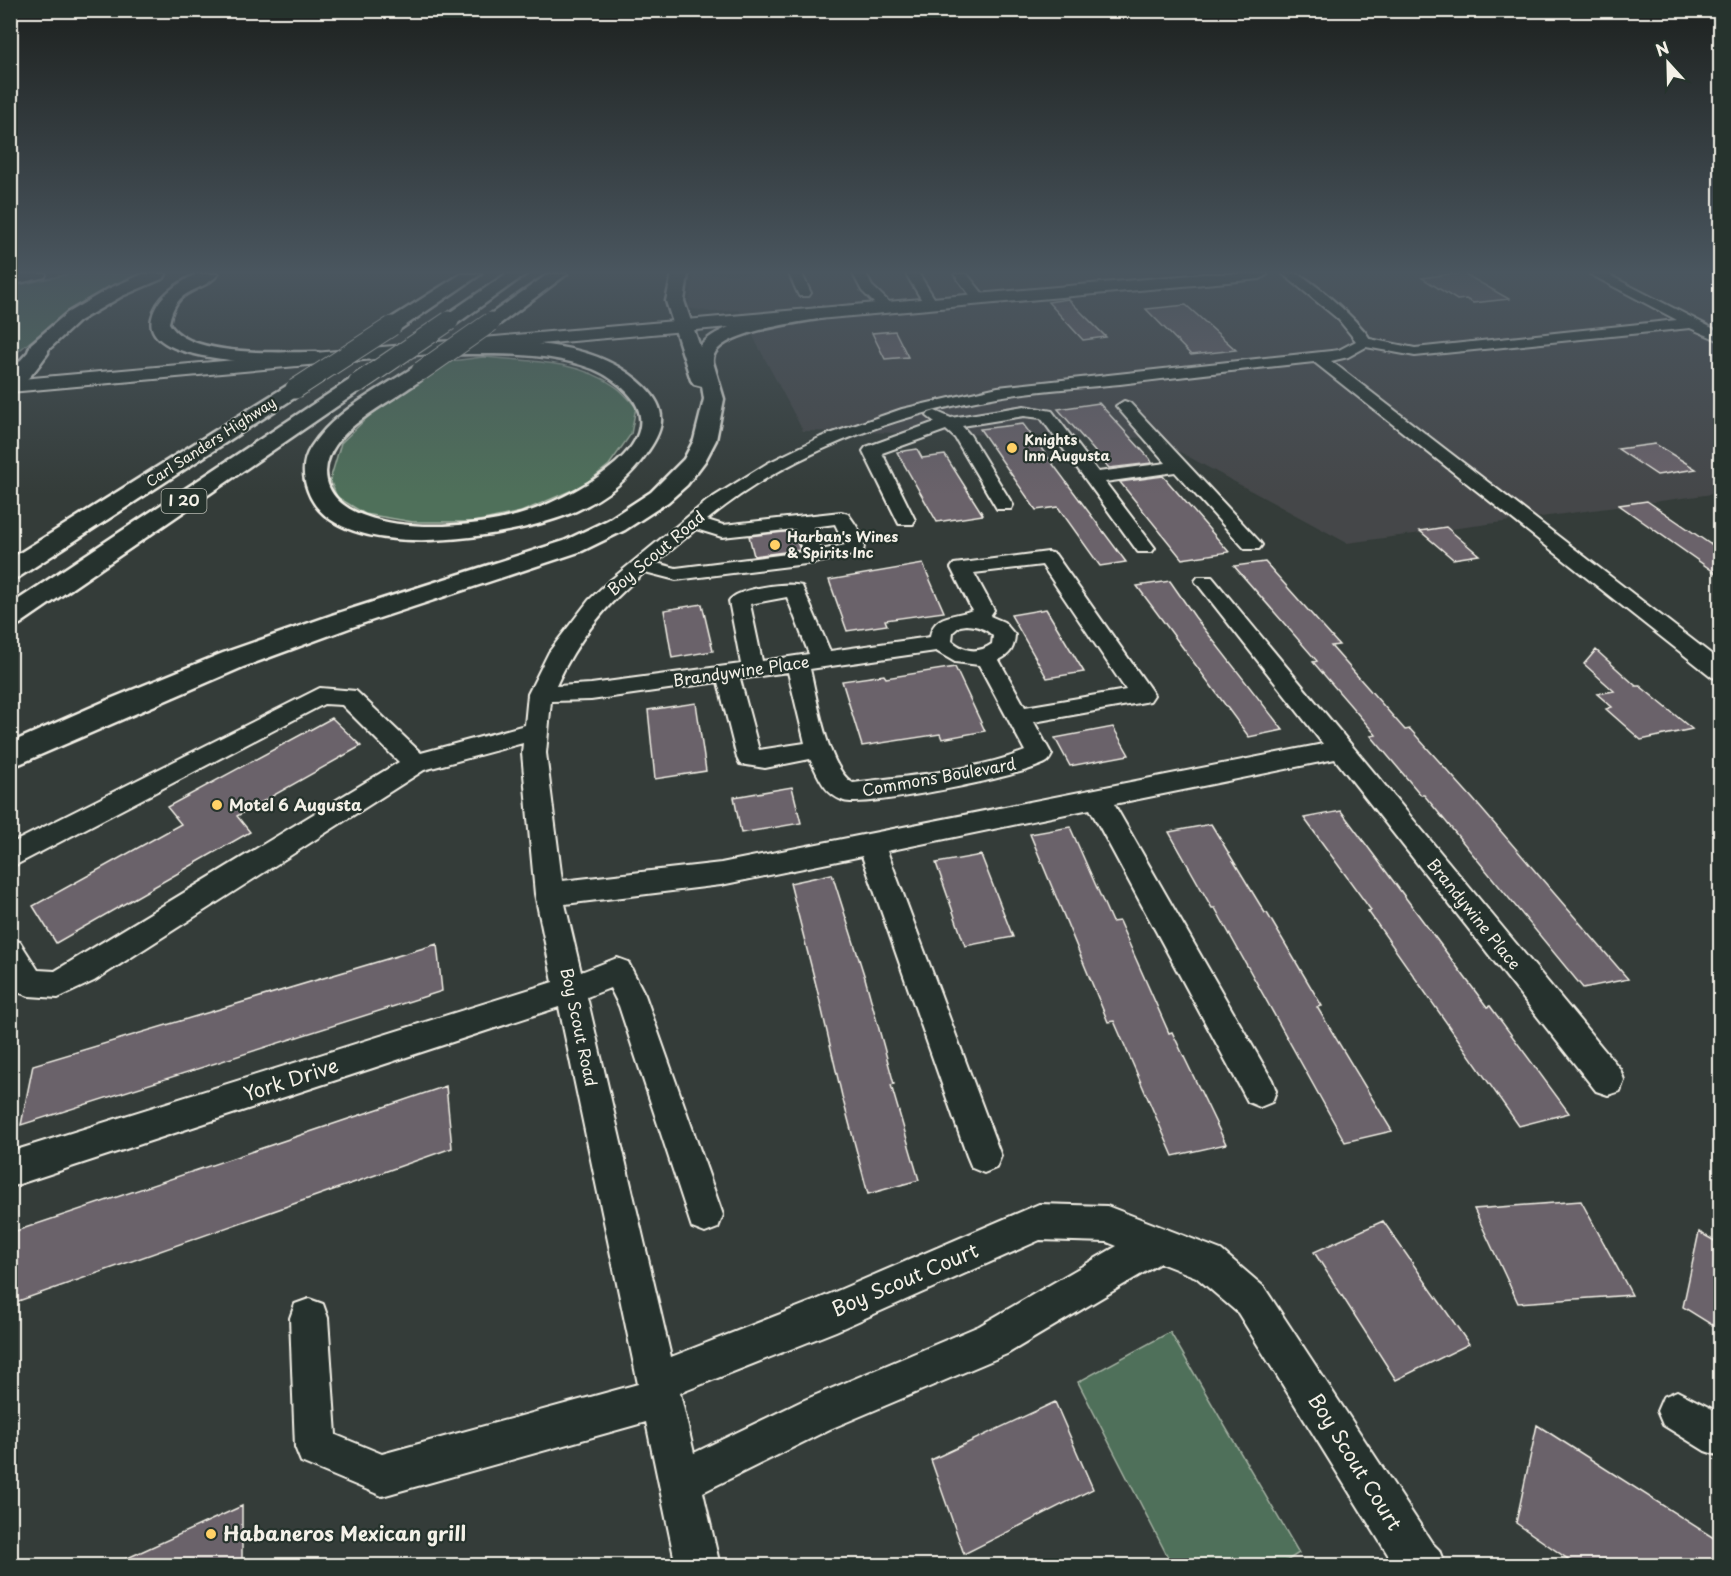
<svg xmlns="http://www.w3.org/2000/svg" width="1731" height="1576" font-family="'Playpen Sans',sans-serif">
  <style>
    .built { fill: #444748 }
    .green { fill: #4f705a; stroke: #a2b0a1; stroke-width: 1.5 }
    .building { fill: #6b626a; stroke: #f4f1e8; stroke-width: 1.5 }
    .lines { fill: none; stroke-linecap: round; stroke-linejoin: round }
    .minor-casing { stroke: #f4f1e8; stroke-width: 4 }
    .major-casing { stroke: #f4f1e8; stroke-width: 4 }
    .highway-casing { stroke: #f4f1e8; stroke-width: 5 }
    .minor { fill: #26332d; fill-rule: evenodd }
    .major { fill: #26332d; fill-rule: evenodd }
    .highway { fill: #26332d; fill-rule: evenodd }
    .highway-bridge-casing { stroke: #f4f1e8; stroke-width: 21; stroke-linecap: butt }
    .highway-bridge { stroke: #26332d; stroke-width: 19 }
    .poi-dot { fill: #ffd166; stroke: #26332d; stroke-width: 2 }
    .labels { text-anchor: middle; stroke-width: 4.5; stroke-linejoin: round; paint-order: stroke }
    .far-poi-label { font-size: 14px; font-weight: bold; fill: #f4f1e8; stroke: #26332d; text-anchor: start }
    .far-street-label { font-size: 14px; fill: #f4f1e8; stroke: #26332d }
    .shield { fill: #26332d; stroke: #b6b8b0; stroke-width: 1.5 }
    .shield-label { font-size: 15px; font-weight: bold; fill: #f4f1e8 }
    .street-label { font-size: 16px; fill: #f4f1e8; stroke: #26332d }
    .poi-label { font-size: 16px; font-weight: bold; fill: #f4f1e8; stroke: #26332d; text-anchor: start }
    .near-street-label { font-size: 20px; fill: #f4f1e8; stroke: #26332d }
    .near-poi-label { font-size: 20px; font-weight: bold; fill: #f4f1e8; stroke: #26332d; text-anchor: start }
  </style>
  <rect width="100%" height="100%" fill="#343c39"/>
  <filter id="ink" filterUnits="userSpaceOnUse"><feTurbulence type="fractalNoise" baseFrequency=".0167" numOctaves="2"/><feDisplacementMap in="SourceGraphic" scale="12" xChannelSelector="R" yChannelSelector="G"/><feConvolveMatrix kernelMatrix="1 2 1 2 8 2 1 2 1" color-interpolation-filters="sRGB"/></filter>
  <g filter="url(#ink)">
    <path class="built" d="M694,274H1720V493L1347,543L1154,438L803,431L739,310L712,312L688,308Z"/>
    <path class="green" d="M69,274H148L100,294L71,309L11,357L10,287Z
      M483,357C528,361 578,360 616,387C623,392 630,400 636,407L631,434L609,465L584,485L521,512L474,522H413L365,514L337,497L330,480L341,443L371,414L452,361Z
      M1170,1332L1299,1553L1280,1565H1172L1078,1382Z"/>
    <path class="building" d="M1449,274H1465L1509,299L1473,303L1466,299L1457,300L1422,278Z
      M1068,299L1106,337L1083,340L1048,302Z
      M1186,305L1236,350L1191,355L1146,309Z
      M895,331L908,357L885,359L872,333Z
      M1099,403L1150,459L1152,463L1109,468L1058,409Z
      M1023,424L1126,562L1100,566L1058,507L1036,510L980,429Z
      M1655,444L1696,469L1657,475L1618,449Z
      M917,449L922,458L945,455L983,515L937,522L897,452Z
      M1163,476L1229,552L1182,559L1120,482Z
      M1647,501L1710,544L1720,542V576L1619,505Z
      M1446,527L1479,555L1453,559L1420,531Z
      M793,531L800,550L754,556L749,536Z
      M1265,562L1339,645L1331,646L1405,730L1410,729L1473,799L1628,979L1583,988L1424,795H1421L1371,736L1376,735L1313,662L1317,661L1234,566Z
      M923,564L944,612L885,620L887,625L847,631L829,580Z
      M1170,581L1195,617L1283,730L1249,737L1137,586Z
      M702,604L713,651L672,658L664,610Z
      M1046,609L1084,672L1047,678L1011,615Z
      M1596,650L1636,686H1640L1692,729L1641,740L1606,709L1612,707L1597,694L1614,691L1584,664Z
      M955,667L985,731L942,739L940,734L862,746L842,681L884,675L886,678Z
      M696,703L706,771L655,779L648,710Z
      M332,718L361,746L237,816L250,832L56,943L33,906L181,824L167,807Z
      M1113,727L1129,755L1070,766L1055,738Z
      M792,787L801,823L741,833L734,797Z
      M1341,811L1487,1007L1490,1006L1569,1113L1519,1126L1368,911L1371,910L1304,818Z
      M1211,824L1265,913H1267L1322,1006L1317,1007L1392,1131L1345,1142L1215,908H1212L1169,832Z
      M1070,827L1112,922L1119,921L1169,1033L1172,1032L1226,1144L1173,1156L1114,1021L1108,1022L1030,834Z
      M981,855L1013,937L965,946L936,863Z
      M832,874L865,978L894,1084L891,1085L919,1180L868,1194L842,1096L817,989L790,883Z
      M437,944L442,991L21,1125L33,1065Z
      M446,1086L452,1148L10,1304V1233Z
      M1581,1201L1632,1295L1518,1303L1474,1209Z
      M1383,1221L1469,1344L1396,1380L1314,1252Z
      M1699,1232L1720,1244V1330L1683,1307Z
      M1055,1402L1093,1489L964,1554L931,1460Z
      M1537,1425L1720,1542V1566H1578L1516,1523Z
      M242,1506V1562L234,1566H110Z"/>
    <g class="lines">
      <g class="minor-casing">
        <path id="minor" d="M22,274H46L45,277L10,285V277Z
          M789,274H802L811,293L809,296H799Z
          M853,274H866L872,286L892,305L894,308L892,311H882L862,291Z
          M906,274H919L938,304L936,307H926Z
          M954,274H967L988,300L986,303H976Z
          M1283,274C1287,274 1293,273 1297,274C1311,278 1363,325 1370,339L1415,348L1677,320L1590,274H1607L1720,332V341L1690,328L1415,356L1366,347L1348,357L1331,361L1720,661V679L1712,677L1314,362C1249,369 1185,376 1120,384C1079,388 1038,390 997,397C894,415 788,453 707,520L723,525L841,512L848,514C855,524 869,541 862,553L814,563L676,580L645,572C606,604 577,640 556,686L591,684L741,664L729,601C737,588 787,582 802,586L830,651L930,637C933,613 956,617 972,610L951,568L954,564L1048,552L1055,554L1150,689L1154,695L1150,701L1034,722L1052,755C1050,758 1050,760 1047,762C1025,776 866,808 844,801C824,794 819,777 810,759L765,768L740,764L737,758L718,682L591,700L551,701L546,753L562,881L721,863L1323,744L1195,581L1198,577H1212L1620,1069L1624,1080L1620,1091L1608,1095L1596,1091L1335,759L1114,804L1272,1080L1276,1091L1272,1102L1260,1107L1248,1102L1090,809L887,851L1001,1156L996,1168L984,1173L972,1168L967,1156L862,856L721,885L565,904L581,972L617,958L628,962L645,995L723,1215L718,1228L705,1233L692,1228L619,1006L610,988L587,997L671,1357L816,1300L1039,1204L1107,1206L1221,1250L1264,1287L1432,1543L1439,1550L1445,1566H1395L1238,1313L1196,1277L1160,1263L1007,1354L830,1429L703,1492L720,1566H676L646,1422L382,1496L301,1462L295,1447L290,1318L295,1304L309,1299L323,1304L328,1318L336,1435L382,1454L638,1384L559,1007L10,1187V1152L553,982L535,894L522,753L523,743L424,770L94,981L58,998L29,996L18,992L10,979V939L20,942L38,970L55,971L399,762L342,705L324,704L10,868V844L320,688L356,691L421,753L525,725L528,694L549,652L589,600L607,583L707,501L768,463L821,437L902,409L998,387L1331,351L1339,350L1356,341L1338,319ZM835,524L845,545L821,550L813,527ZM696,529L722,537L795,529L803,552L676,568L656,563ZM1042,565L1126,690L1025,707L999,660C1011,654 1014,648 1015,635L1004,622L990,616L994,610L974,573ZM787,597L809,654L762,661L750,604ZM967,625C978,626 985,628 993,636L992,644C978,654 965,652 952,641L953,632L960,626ZM936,651L955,662L979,665L1025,751C971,772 911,775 853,783C827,768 817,698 810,669ZM788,672L805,743L759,750L740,679ZM1040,1240L1107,1242L1117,1246L979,1326L802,1401L694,1453L680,1393L836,1331Z
          M1124,401L1130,403L1259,541L1262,545L1259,549H1245L1175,472L1105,482L1155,548L1152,552H1138L1041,418L1024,416L962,426L970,435L1013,505L1011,509H997L955,438L946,430L882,453L915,520L913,524H899L863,451L866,447L935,422L927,416L929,413L935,411L951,418L1024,406L1052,411L1098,472L1166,463L1116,406Z
          M1677,1391L1720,1413V1456L1705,1451L1663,1425L1657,1411L1663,1397Z"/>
      </g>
      <g class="major-casing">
        <path id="major" d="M1203,274H1268L1260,279L10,392V380Z"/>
      </g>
      <g class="highway-casing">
        <path id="highway" d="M143,274H166L164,278L122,296L79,321L48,350V353C38,366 27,385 10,389V372L28,352L31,344L67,313L110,288Z
          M196,274H218C202,294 176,285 169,323C187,358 281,352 316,352L323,354L326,358L323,362L316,364C289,363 141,366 152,318C157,296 177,284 196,274Z
          M461,274H481L399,330H385L383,326L385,322Z
          M506,274H526L455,325H443L440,321L443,317Z
          M548,274H567L497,326H485L482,322L485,318Z
          M672,274H688L684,301L700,347C720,319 790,313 822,308L828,309L831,313L828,317C807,322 709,331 713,362L724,399L716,440L705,461L687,485L668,502L625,530L582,551L352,627L243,667L10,768V743L110,699L223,653L332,615L564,541L608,520L651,492L684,459L694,440L700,416L704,399L702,386L694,384L691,380L666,301Z
          M429,342C500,343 590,333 645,387C667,409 665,427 648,451C630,479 606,497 576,511C518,537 336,569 308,491C302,475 302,461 311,447C334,411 379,390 414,367H428L431,371C425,379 414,384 406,390C378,409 328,433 326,472C326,495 345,509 365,516C408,532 479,527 522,514C562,501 680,447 627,392C617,382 605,374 593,369C555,354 512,354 472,354C456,354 438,356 422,352L419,348L422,344Z
          M358,377L365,379L368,383L365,387L20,624L10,626V605L351,379Z
          M295,383L302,385L305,389L302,393L19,577L10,579V559L288,385Z"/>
      </g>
      <use href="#minor" class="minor"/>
      <use href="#major" class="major"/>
      <use href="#highway" class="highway"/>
      <g class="highway-bridge-casing">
        <path id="highway-bridge" d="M421,371L491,322
          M358,383L449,321
          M295,389L392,326"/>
      </g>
      <use href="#highway-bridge" class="highway-bridge"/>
    </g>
  </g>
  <linearGradient id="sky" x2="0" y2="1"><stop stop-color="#1d211f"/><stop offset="0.55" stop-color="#4a565f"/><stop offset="1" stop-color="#4a565f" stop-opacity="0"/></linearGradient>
  <rect width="1731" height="495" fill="url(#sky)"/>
  <g class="poi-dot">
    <circle cx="1012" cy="448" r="6"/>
    <circle cx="775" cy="545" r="6"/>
    <circle cx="217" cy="805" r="6"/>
    <circle cx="211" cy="1534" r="6"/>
  </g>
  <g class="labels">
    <g class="far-poi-label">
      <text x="1024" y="445">Knights<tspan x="1024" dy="16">Inn Augusta</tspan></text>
      <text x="787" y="542">Harban's Wines<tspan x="787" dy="16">&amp; Spirits Inc</tspan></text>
    </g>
    <g class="far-street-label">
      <text transform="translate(211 442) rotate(-33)" y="5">Carl Sanders Highway</text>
    </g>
    <rect class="shield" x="161.5" y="489" width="45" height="24" rx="4.5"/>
    <g class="shield-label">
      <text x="184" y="506">I 20</text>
    </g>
    <g class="street-label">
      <text transform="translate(656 553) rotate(-40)" y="6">Boy Scout Road</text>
      <text transform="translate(741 671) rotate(-8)" y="6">Brandywine Place</text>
      <text transform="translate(939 777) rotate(-10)" y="6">Commons Boulevard</text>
      <text transform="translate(1474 914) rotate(51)" y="6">Brandywine Place</text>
      <text transform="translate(579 1027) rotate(78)" y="6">Boy Scout Road</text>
    </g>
    <g class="poi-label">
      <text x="229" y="811">Motel 6 Augusta</text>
    </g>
    <g class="near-street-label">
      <text transform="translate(291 1080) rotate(-18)" y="7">York Drive</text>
      <text transform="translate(905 1280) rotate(-23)" y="7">Boy Scout Court</text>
      <text transform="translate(1355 1462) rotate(58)" y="7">Boy Scout Court</text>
    </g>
    <g class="near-poi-label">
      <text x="223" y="1541">Habaneros Mexican grill</text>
    </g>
  </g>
  <rect width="1731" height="1576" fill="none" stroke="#26332d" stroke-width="36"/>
  <rect x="18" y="18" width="1695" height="1540" fill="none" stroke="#f4f1e8" stroke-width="2" filter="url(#ink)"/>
  <g transform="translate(1668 63) rotate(338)" stroke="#26332d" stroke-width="4.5" paint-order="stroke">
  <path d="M0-4.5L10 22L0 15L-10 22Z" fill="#f4f1e8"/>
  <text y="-9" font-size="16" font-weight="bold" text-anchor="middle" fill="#f4f1e8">N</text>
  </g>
</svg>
